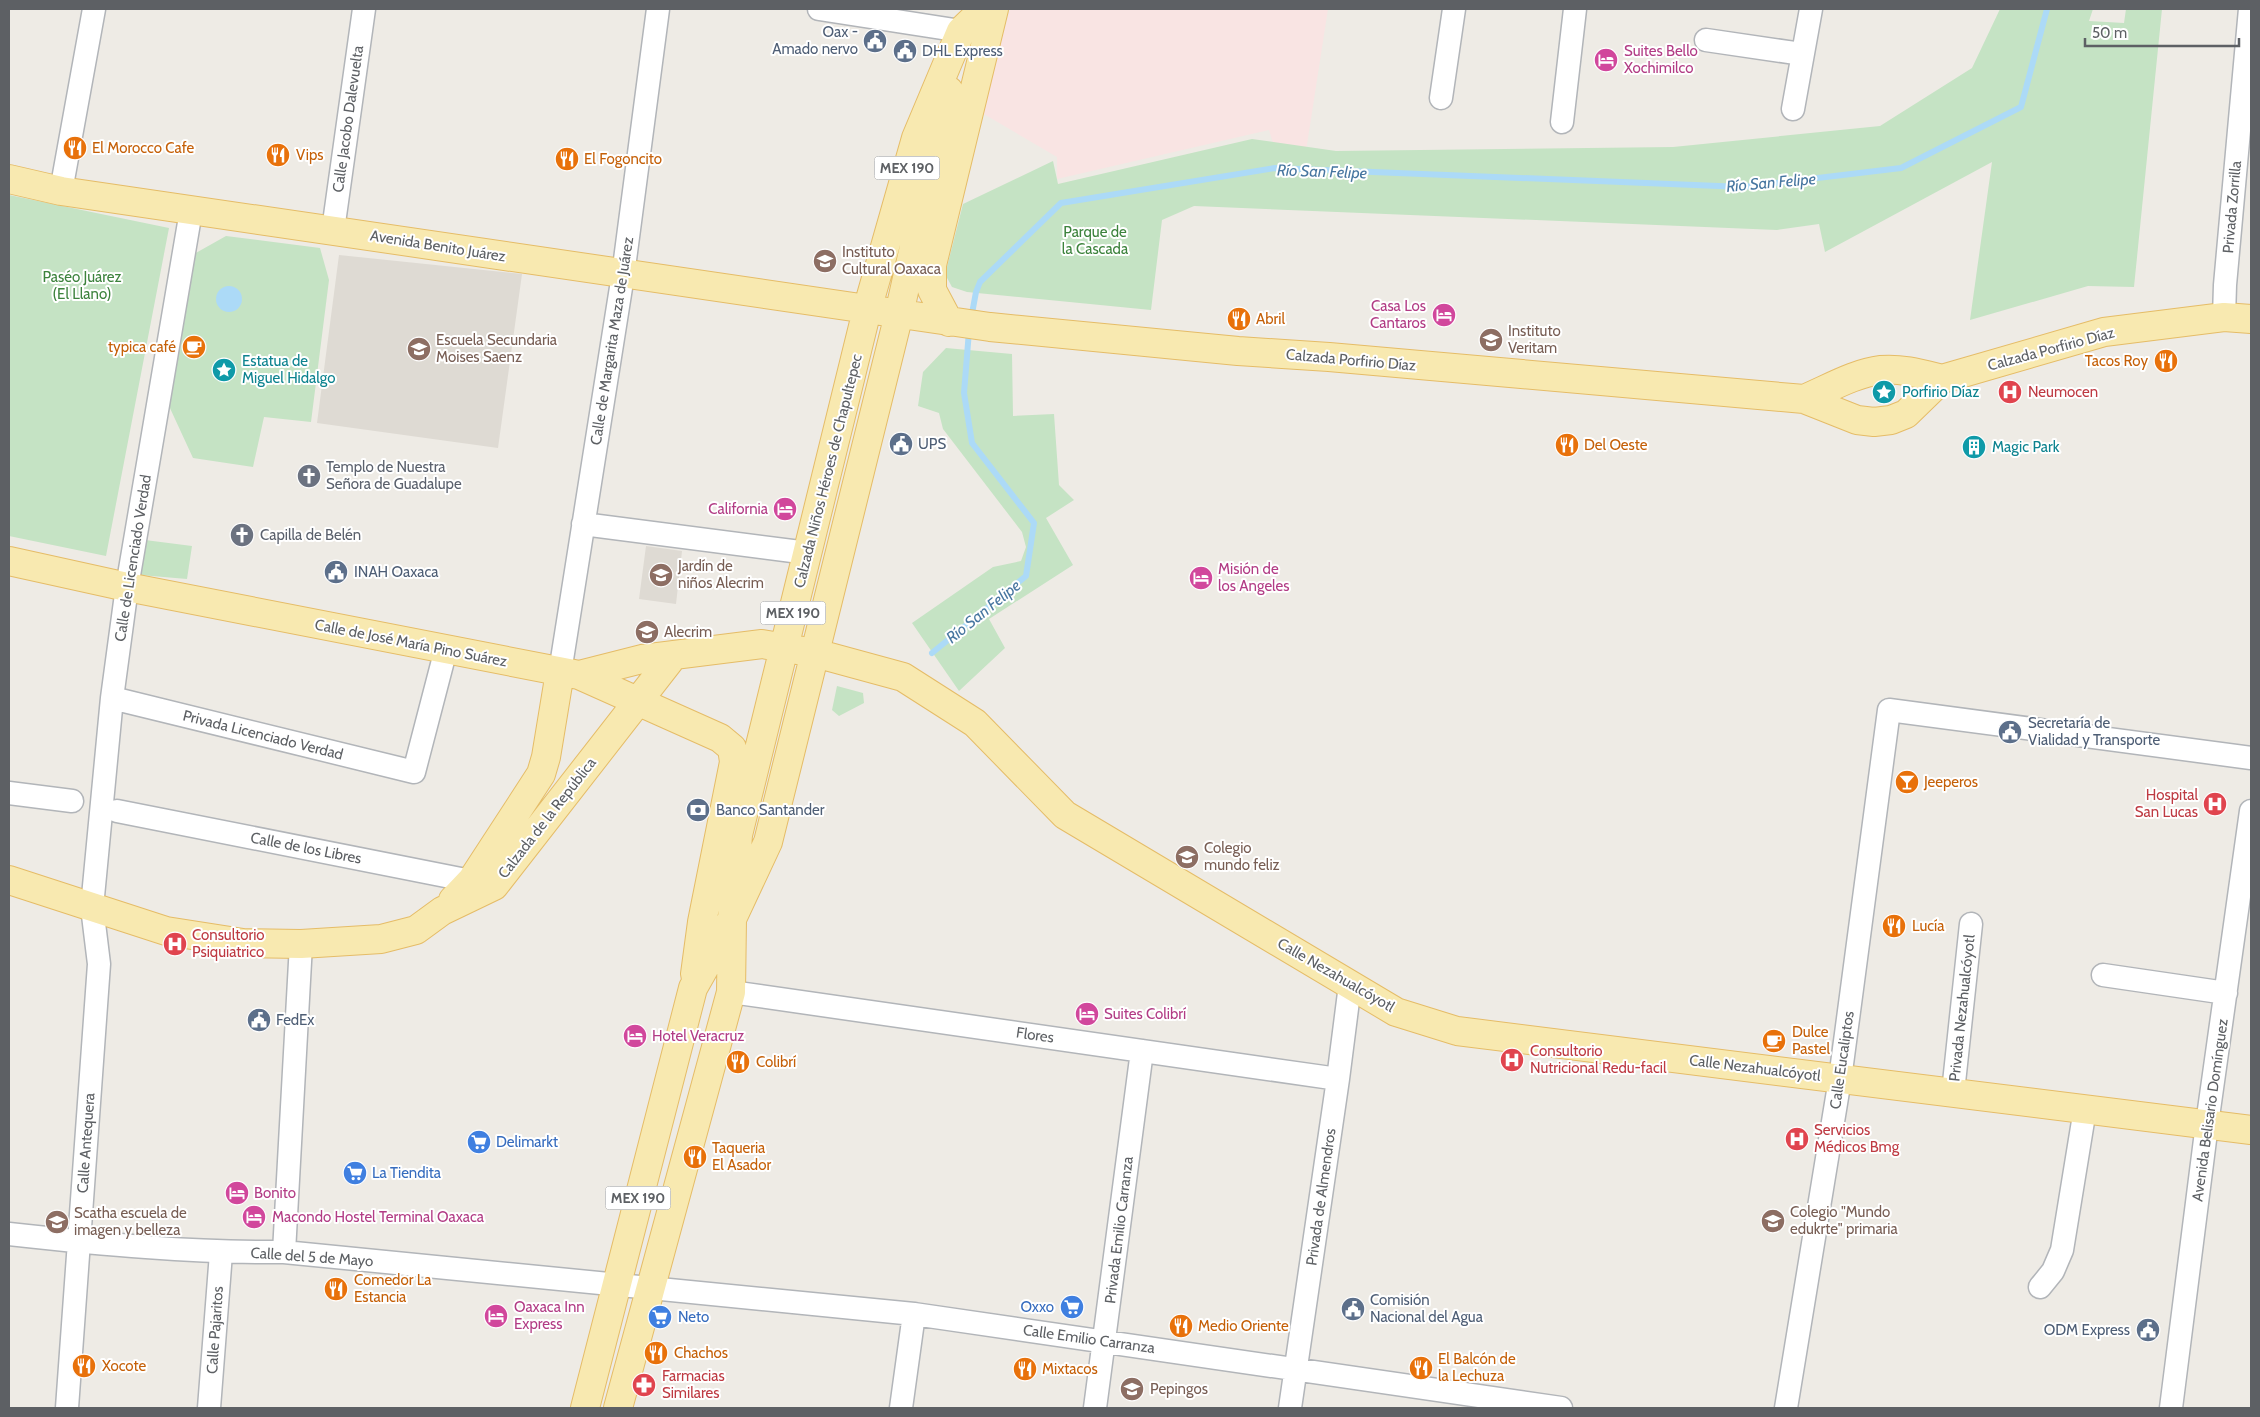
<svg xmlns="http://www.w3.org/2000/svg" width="2260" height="1417" font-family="Cabin,sans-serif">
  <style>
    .education { fill: #dedad3 }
    .medical { fill: #f9e4e3 }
    .green { fill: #c5e3c4 }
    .water { fill: #acdaf7 }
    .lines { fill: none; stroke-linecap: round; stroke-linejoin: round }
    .stream { stroke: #acdaf7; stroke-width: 6 }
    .minor-casing { stroke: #b2b5b9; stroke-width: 25 }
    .major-casing { stroke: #e5bc67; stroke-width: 30 }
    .minor { stroke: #fff; stroke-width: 22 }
    .major { stroke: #f8e9b0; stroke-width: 28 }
    .labels { text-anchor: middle; stroke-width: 4; stroke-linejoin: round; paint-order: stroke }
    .shield { fill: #fff; stroke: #8e9092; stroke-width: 1 }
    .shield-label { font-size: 14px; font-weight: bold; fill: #5d6064 }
    .service-label { font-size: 15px; fill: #4e5e75; stroke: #fff; text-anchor: start }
    .hotel-label { font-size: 15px; fill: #b23c85; stroke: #fff; text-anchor: start }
    .street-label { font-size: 15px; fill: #5d6064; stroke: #fff }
    .food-label { font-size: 15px; fill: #c56008; stroke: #fff; text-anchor: start }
    .park-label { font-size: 15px; fill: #3d833d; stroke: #fff }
    .education-label { font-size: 15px; fill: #785e54; stroke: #fff; text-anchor: start }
    .culture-label { font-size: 15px; fill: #0d838f; stroke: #fff; text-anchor: start }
    .health-label { font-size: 15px; fill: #be3a42; stroke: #fff; text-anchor: start }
    .worship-label { font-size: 15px; fill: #5b616d; stroke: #fff; text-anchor: start }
    .shop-label { font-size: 15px; fill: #366cbe; stroke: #fff; text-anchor: start }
    .water-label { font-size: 16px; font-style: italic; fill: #4776a0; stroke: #fff }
  </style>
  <rect width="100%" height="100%" fill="#eeebe5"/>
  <path class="education" d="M339,255L522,274L498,448L317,423Z
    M646,546L682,551L676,604L639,599Z"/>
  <path class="medical" d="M1010,9H1328L1306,151L1275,149L1269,130L1057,179V157L982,113Z"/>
  <path class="green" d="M2000,9H2093L2089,21L2124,23L2126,9H2162L2134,287L2088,286L1970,320L1992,162L1825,252L1819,224L1777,230L1194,206L1162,220L1151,310L967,292L952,287L946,276L947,267L963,204L1053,161L1058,184L1252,139L1336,151L1673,147L1880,126L1972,68Z
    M9,195L169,228L106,556L9,536Z
    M226,236L320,248L329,280L311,422L264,417L253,467L193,458L169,406L194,254Z
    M946,348L1012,354L1013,416L1054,414L1059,485L1074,500L1046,518L1073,565L989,619L1005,648L959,691L912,623L993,567L1021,561L1026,547L1022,532L943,429L939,413L918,406L923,372Z
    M145,540L192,546L187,579L140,575Z
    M837,686L863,693L864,703L839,716L832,710Z"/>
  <path class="water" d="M216 299a13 13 0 1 1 26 0a13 13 0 1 1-26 0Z"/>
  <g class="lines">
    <path class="stream" d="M971,319L976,292L980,282L1061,203L1275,168L1743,187L1901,168L2021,107L2047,9
      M932,653L1026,576L1034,523L972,443L964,393L969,331"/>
    <g class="minor-casing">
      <path id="minor" d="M819,9L961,31
        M1706,40L1802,54
        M1441,98L1454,9
        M1793,109L1811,9
        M1562,122L1575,9
        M61,191L94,9
        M333,230L364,9
        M2224,317L2225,285L2250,9
        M583,524L808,553
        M560,672L623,275L658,9
        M112,698L414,772L446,649
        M9,793L72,801
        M117,811L486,884
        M2103,975L2226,993
        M731,992L1338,1079
        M1953,1092L1971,924
        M9,1234C100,1244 192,1253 284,1252L914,1314L1561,1408
        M284,1252L301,944
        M2040,1287L2053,1271L2062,1250L2085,1109
        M67,1408L99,964L92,907L112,698L127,587L191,211
        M209,1408L221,1253
        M901,1408L914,1314
        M1095,1408L1142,1051
        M1290,1408L1338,1079L1350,985
        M1786,1408L1840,1079L1889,710L2251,758
        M2171,1408L2207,1124L2251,811"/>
    </g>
    <g class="major-casing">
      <path id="major" d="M9,179L61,191L990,327L1238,351L1329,357L1804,399L1857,420L1874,422L1891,420L1906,414L1942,379L2104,332L2224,317L2251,319
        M949,322L932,290V265L994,9
        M1804,399C1828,389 1855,373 1881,370C1901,368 1922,374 1942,379
        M9,561L127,587L579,675L642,659L762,644L815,653L903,677L975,723L1065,815L1396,1012L1457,1031L2251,1130
        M579,675L720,738L732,748L734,762L702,922L695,974
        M9,880L166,931L243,943L301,944L381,939L416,930L442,911L494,886L674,655
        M453,900L472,880L541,774L546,757L560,672
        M585,1408L693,988L732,919L768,842L899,314L949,91
        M618,1408L731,992L732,919L738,835L867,310L916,138L961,31L984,9"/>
    </g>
    <use href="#minor" class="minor"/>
    <use href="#major" class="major"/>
  </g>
  <defs>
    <g id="civic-disc" transform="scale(1.25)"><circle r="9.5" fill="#5c6f8a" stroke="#fff"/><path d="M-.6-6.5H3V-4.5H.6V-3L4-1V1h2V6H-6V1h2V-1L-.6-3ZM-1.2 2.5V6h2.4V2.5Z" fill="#fff"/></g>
    <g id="hotel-disc" transform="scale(1.25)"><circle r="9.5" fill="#d1479c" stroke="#fff"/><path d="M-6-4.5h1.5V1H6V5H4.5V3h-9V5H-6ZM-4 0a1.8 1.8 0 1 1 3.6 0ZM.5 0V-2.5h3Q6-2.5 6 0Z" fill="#fff"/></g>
    <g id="restaurant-disc" transform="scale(1.25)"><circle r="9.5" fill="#e8710a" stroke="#fff"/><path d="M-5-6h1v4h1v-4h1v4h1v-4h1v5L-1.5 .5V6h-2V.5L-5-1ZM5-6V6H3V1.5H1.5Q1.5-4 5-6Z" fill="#fff"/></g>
    <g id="school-disc" transform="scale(1.25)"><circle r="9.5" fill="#8d6e63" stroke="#fff"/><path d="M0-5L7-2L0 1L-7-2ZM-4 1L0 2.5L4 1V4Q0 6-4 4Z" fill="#fff"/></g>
    <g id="cafe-disc" transform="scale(1.25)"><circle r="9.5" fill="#e8710a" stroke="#fff"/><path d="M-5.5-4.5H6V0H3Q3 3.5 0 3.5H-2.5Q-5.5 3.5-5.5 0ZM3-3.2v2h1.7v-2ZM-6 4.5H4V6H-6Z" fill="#fff"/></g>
    <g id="sight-disc" transform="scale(1.25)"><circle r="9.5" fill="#0f9aa8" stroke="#fff"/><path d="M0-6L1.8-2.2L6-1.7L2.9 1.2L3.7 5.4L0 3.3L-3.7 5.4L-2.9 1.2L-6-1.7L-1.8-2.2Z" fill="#fff"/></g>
    <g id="hospital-disc" transform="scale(1.25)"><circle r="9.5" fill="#e0444e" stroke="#fff"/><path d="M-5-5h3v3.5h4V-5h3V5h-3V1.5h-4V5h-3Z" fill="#fff"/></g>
    <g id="building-disc" transform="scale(1.25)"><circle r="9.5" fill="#0f9aa8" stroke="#fff"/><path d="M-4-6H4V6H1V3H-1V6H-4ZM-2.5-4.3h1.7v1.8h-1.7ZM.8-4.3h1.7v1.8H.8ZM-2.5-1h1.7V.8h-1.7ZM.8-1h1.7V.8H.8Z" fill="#fff"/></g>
    <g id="church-disc" transform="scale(1.25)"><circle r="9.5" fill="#6b7280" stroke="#fff"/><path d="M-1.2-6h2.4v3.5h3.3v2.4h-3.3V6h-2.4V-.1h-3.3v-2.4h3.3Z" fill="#fff"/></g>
    <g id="bar-disc" transform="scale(1.25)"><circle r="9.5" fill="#e8710a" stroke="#fff"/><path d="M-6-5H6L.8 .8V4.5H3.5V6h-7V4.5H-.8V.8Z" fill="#fff"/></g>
    <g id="bank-disc" transform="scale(1.25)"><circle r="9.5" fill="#5c6f8a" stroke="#fff"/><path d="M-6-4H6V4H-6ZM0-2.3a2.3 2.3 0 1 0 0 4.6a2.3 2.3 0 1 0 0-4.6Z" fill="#fff"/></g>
    <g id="supermarket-disc" transform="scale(1.25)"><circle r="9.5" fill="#3f7fe0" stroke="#fff"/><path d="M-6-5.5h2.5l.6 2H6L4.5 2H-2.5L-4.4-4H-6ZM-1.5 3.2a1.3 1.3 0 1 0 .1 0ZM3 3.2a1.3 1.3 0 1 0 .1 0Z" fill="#fff"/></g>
    <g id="university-disc" transform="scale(1.25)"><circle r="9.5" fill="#8d6e63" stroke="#fff"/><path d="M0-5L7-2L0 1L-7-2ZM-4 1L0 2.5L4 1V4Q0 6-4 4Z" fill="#fff"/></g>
    <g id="pharmacy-disc" transform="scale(1.25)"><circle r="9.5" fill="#e0444e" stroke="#fff"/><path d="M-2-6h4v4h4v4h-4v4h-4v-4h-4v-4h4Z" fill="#fff"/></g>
  </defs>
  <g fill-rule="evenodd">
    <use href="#civic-disc" x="875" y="41"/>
    <use href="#civic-disc" x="905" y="51"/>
    <use href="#hotel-disc" x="1606" y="60"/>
    <use href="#restaurant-disc" x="75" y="148"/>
    <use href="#restaurant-disc" x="278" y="155"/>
    <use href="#restaurant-disc" x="567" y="159"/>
    <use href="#school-disc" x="825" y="261"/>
    <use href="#hotel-disc" x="1444" y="315"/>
    <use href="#restaurant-disc" x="1239" y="319"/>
    <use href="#school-disc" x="1491" y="340"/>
    <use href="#cafe-disc" x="194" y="347"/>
    <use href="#school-disc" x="419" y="349"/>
    <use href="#restaurant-disc" x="2166" y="361"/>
    <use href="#sight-disc" x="224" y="370"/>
    <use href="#sight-disc" x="1884" y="392"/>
    <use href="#hospital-disc" x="2010" y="392"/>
    <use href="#civic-disc" x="901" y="444"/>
    <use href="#restaurant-disc" x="1567" y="445"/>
    <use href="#building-disc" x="1974" y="447"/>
    <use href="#church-disc" x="309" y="476"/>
    <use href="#hotel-disc" x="785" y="509"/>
    <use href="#church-disc" x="242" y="535"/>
    <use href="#civic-disc" x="336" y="572"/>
    <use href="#school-disc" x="661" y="575"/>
    <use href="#hotel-disc" x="1201" y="578"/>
    <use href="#school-disc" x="647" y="632"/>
    <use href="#civic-disc" x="2010" y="732"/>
    <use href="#bar-disc" x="1907" y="782"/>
    <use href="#hospital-disc" x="2215" y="804"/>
    <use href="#bank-disc" x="698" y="810"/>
    <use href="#school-disc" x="1187" y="857"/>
    <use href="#restaurant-disc" x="1894" y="926"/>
    <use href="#hospital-disc" x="175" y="944"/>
    <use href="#hotel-disc" x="1087" y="1014"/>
    <use href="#civic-disc" x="259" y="1020"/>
    <use href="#hotel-disc" x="635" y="1036"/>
    <use href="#cafe-disc" x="1774" y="1041"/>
    <use href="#hospital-disc" x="1512" y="1060"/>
    <use href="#restaurant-disc" x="738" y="1062"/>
    <use href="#hospital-disc" x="1797" y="1139"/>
    <use href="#supermarket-disc" x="479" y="1142"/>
    <use href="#restaurant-disc" x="695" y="1157"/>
    <use href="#supermarket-disc" x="355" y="1173"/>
    <use href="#hotel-disc" x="237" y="1193"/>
    <use href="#hotel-disc" x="254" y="1217"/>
    <use href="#school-disc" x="1773" y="1221"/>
    <use href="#university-disc" x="57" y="1222"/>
    <use href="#restaurant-disc" x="336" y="1289"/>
    <use href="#supermarket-disc" x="1072" y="1307"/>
    <use href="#civic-disc" x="1353" y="1309"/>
    <use href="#hotel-disc" x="496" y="1316"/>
    <use href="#supermarket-disc" x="660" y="1317"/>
    <use href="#restaurant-disc" x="1181" y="1326"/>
    <use href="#civic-disc" x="2148" y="1330"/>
    <use href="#restaurant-disc" x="656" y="1353"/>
    <use href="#restaurant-disc" x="84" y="1366"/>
    <use href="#restaurant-disc" x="1421" y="1368"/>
    <use href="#restaurant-disc" x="1025" y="1369"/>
    <use href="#pharmacy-disc" x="644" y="1385"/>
    <use href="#school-disc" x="1132" y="1389"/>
  </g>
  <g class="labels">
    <g class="shield">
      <rect x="874.5" y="156.5" width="65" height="23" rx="4"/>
      <rect x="760.5" y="601.5" width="65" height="23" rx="4"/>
      <rect x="605.5" y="1186.5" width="65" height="23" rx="4"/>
    </g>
    <g class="shield-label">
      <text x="907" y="173">MEX 190</text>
      <text x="793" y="618">MEX 190</text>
      <text x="638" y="1203">MEX 190</text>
    </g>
    <g class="service-label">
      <text x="858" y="37" text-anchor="end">Oax -<tspan x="858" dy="17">Amado nervo</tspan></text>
      <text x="922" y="56">DHL Express</text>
      <text x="918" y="449">UPS</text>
      <text x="354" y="577">INAH Oaxaca</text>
      <text x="2028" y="728">Secretaría de<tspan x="2028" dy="17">Vialidad y Transporte</tspan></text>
      <text x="716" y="815">Banco Santander</text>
      <text x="276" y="1025">FedEx</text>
      <text x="1370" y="1305">Comisión<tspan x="1370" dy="17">Nacional del Agua</tspan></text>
      <text x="2130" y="1335" text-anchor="end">ODM Express</text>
    </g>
    <g class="hotel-label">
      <text x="1624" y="56">Suites Bello<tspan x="1624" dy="17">Xochimilco</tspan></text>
      <text x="1426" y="311" text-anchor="end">Casa Los<tspan x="1426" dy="17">Cantaros</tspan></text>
      <text x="768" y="514" text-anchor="end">California</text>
      <text x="1218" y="574">Misión de<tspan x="1218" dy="17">los Angeles</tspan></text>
      <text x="1104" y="1019">Suites Colibrí</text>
      <text x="652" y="1041">Hotel Veracruz</text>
      <text x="254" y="1198">Bonito</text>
      <text x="272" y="1222">Macondo Hostel Terminal Oaxaca</text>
      <text x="514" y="1312">Oaxaca Inn<tspan x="514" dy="17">Express</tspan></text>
    </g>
    <g class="street-label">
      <text transform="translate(348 119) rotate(-82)" y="5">Calle Jacobo Dalevuelta</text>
      <text transform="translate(2232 207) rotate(-85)" y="5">Privada Zorrilla</text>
      <text transform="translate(438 246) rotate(9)" y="5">Avenida Benito Juárez</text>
      <text transform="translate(612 341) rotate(-81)" y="5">Calle de Margarita Maza de Juárez</text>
      <text transform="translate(2051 349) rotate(-15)" y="5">Calzada Porfirio Díaz</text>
      <text transform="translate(1351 360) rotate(5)" y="5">Calzada Porfirio Díaz</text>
      <text transform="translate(828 471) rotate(-76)" y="5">Calzada Niños Héroes de Chapultepec</text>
      <text transform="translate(133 558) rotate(-81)" y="5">Calle de Licenciado Verdad</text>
      <text transform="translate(411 643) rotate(11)" y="5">Calle de José María Pino Suárez</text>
      <text transform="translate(263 735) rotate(14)" y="5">Privada Licenciado Verdad</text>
      <text transform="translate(547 818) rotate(-52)" y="5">Calzada de la República</text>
      <text transform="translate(306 848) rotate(11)" y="5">Calle de los Libres</text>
      <text transform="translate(1336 975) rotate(30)" y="5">Calle Nezahualcóyotl</text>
      <text transform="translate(1962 1008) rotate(-84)" y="5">Privada Nezahualcóyotl</text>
      <text transform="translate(1035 1035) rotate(8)" y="5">Flores</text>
      <text transform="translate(1842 1060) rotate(-82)" y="5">Calle Eucaliptos</text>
      <text transform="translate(1755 1068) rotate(7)" y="5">Calle Nezahualcóyotl</text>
      <text transform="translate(2210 1110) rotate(-82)" y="5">Avenida Belisario Domínguez</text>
      <text transform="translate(86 1143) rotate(-86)" y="5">Calle Antequera</text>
      <text transform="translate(1321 1197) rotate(-82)" y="5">Privada de Almendros</text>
      <text transform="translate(1119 1230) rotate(-83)" y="5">Privada Emilio Carranza</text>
      <text transform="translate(312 1257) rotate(4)" y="5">Calle del 5 de Mayo</text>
      <text transform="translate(215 1330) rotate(-86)" y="5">Calle Pajaritos</text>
      <text transform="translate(1089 1339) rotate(8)" y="5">Calle Emilio Carranza</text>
    </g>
    <g class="food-label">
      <text x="92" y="153">El Morocco Cafe</text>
      <text x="296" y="160">Vips</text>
      <text x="584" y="164">El Fogoncito</text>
      <text x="1256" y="324">Abril</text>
      <text x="176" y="352" text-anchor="end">typica café</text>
      <text x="2148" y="366" text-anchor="end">Tacos Roy</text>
      <text x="1584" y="450">Del Oeste</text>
      <text x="1924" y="787">Jeeperos</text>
      <text x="1912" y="931">Lucía</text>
      <text x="1792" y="1037">Dulce<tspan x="1792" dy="17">Pastel</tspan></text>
      <text x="756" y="1067">Colibrí</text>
      <text x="712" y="1153">Taqueria<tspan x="712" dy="17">El Asador</tspan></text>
      <text x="354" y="1285">Comedor La<tspan x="354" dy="17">Estancia</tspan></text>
      <text x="1198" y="1331">Medio Oriente</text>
      <text x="674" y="1358">Chachos</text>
      <text x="1438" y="1364">El Balcón de<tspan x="1438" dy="17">la Lechuza</tspan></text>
      <text x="102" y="1371">Xocote</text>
      <text x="1042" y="1374">Mixtacos</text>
    </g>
    <g class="park-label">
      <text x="1095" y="237">Parque de<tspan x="1095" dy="17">la Cascada</tspan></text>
      <text x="82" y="282">Paséo Juárez<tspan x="82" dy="17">(El Llano)</tspan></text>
    </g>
    <g class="education-label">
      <text x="842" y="257">Instituto<tspan x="842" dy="17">Cultural Oaxaca</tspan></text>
      <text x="1508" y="336">Instituto<tspan x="1508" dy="17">Veritam</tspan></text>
      <text x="436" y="345">Escuela Secundaria<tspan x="436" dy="17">Moises Saenz</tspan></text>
      <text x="678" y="571">Jardín de<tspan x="678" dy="17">niños Alecrim</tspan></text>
      <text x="664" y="637">Alecrim</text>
      <text x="1204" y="853">Colegio<tspan x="1204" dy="17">mundo feliz</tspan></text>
      <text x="1790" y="1217">Colegio "Mundo<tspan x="1790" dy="17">edukrte" primaria</tspan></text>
      <text x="74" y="1218">Scatha escuela de<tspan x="74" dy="17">imagen y belleza</tspan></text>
      <text x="1150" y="1394">Pepingos</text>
    </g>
    <g class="culture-label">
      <text x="242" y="366">Estatua de<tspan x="242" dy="17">Miguel Hidalgo</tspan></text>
      <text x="1902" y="397">Porfirio Díaz</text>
      <text x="1992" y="452">Magic Park</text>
    </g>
    <g class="health-label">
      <text x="2028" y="397">Neumocen</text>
      <text x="2198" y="800" text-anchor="end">Hospital<tspan x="2198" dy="17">San Lucas</tspan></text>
      <text x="192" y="940">Consultorio<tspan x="192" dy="17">Psiquiatrico</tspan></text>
      <text x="1530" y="1056">Consultorio<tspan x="1530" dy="17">Nutricional Redu-facil</tspan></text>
      <text x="1814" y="1135">Servicios<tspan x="1814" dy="17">Médicos Bmg</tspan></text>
      <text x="662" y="1381">Farmacias<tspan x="662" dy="17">Similares</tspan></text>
    </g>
    <g class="worship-label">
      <text x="326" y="472">Templo de Nuestra<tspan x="326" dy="17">Señora de Guadalupe</tspan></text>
      <text x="260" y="540">Capilla de Belén</text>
    </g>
    <g class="shop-label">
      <text x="496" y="1147">Delimarkt</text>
      <text x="372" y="1178">La Tiendita</text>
      <text x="1054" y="1312" text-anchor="end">Oxxo</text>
      <text x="678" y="1322">Neto</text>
    </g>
    <g class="water-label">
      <text transform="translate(1322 171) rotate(2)" y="6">Río San Felipe</text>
      <text transform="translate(1771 182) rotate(-5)" y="6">Río San Felipe</text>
      <text transform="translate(983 611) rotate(-39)" y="6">Río San Felipe</text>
    </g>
  </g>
  <rect width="2260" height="1417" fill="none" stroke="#5d6064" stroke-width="20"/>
  <path d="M2085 38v8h154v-8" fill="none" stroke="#5d6064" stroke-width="2.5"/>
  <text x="2092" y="38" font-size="15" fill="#5d6064" stroke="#ffffff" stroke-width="4" paint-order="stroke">50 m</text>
</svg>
